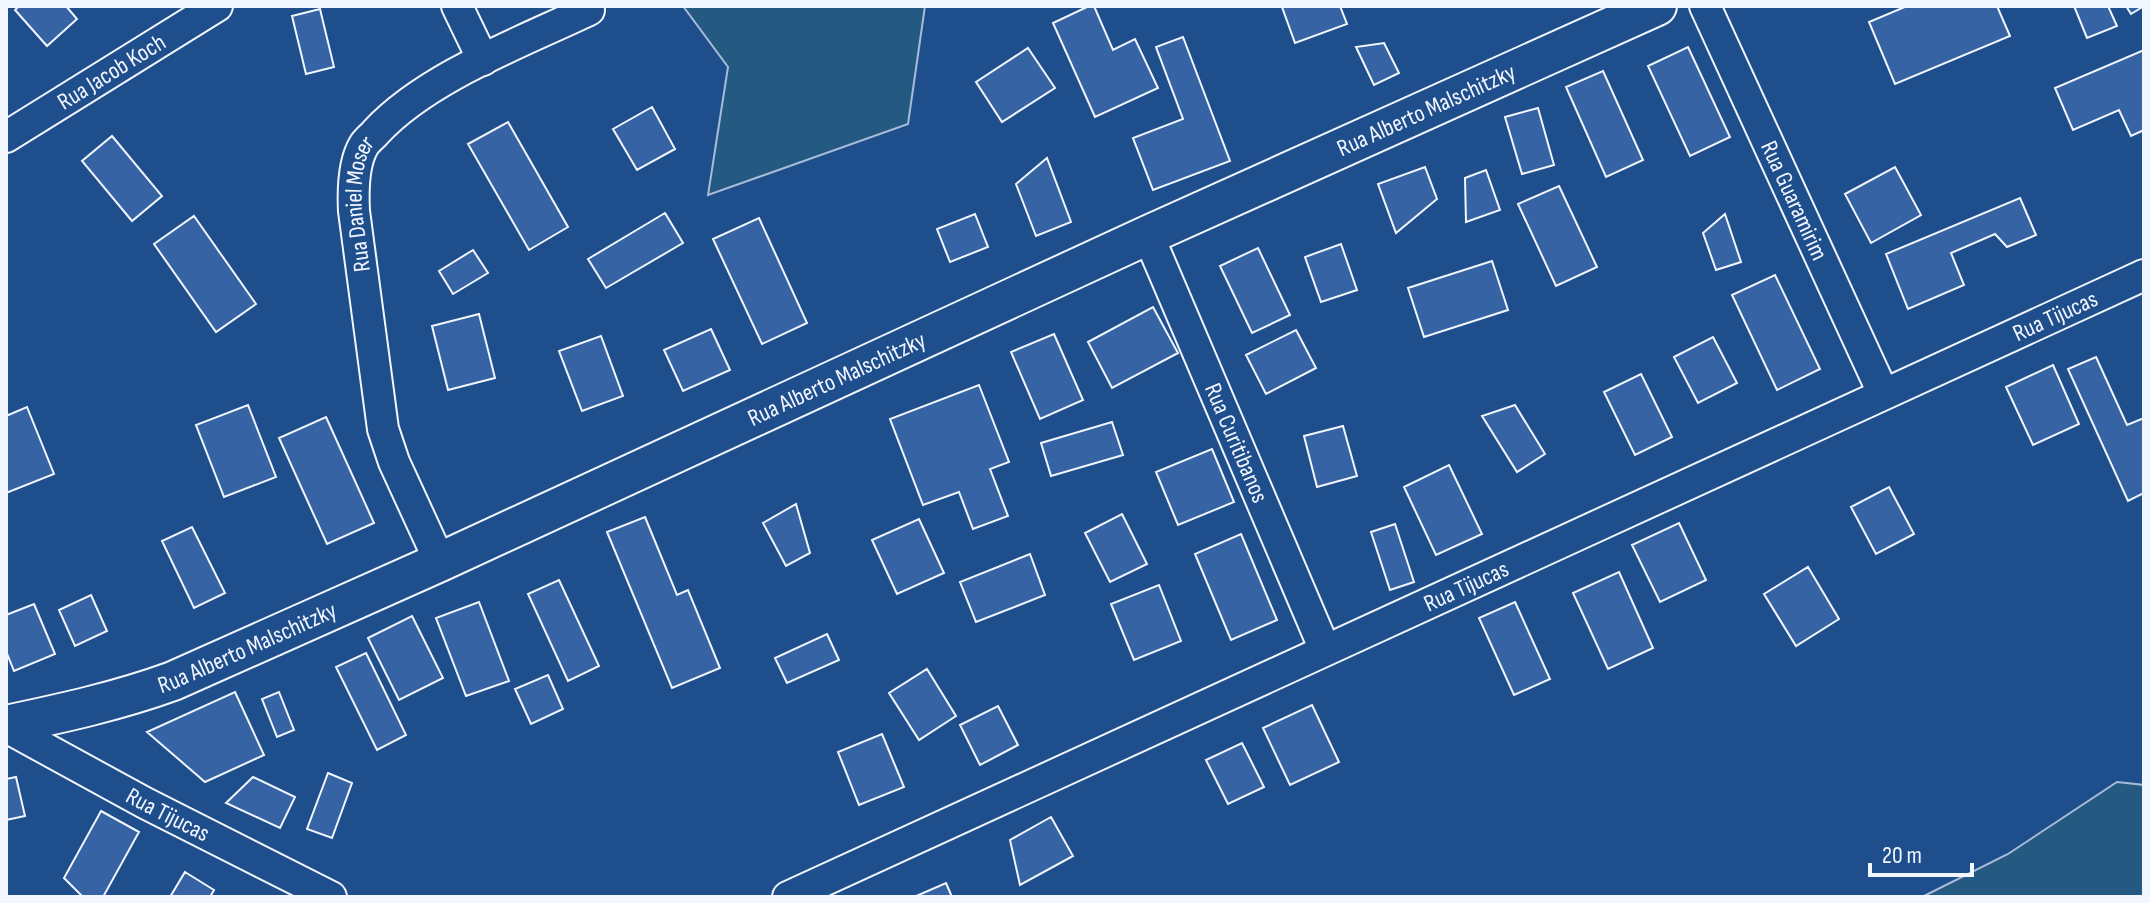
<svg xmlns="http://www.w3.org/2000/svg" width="2150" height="903" font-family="'Sofia Sans Condensed',sans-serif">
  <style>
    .green { fill: #245a82; stroke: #a8bbd7; stroke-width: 2 }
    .building { fill: #3563a3; stroke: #f2f6ff; stroke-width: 2 }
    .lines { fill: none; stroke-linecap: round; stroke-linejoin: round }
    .minor-casing { stroke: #f2f6ff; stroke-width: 34 }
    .tertiary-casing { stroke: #f2f6ff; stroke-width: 42 }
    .minor { stroke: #1f4e8c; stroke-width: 30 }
    .tertiary { stroke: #1f4e8c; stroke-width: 38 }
    .labels { text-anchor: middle; stroke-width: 6; stroke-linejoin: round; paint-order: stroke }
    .street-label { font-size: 24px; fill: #f2f6ff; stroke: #1f4e8c }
  </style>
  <rect width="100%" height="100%" fill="#1f4e8c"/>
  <path class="green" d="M683,6H925L908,124L708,195L728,67Z
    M2117,782L2144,785V897H1922L2008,854Z"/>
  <path class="building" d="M19,6H66L77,19L47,46L15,10Z
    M1089,6H1094L1113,50L1135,39L1158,88L1095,117L1053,23Z
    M1283,6H1340L1347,24L1295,43L1282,7Z
    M1907,6H1997L2010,36L1895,84L1869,22Z
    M2074,6H2108L2117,26L2087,38Z
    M2126,6H2144L2131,14Z
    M320,9L334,67L306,74L292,16Z
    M1183,37L1230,161L1153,190L1133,138L1183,119L1156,47Z
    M1384,43L1399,73L1374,85L1356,47Z
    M1688,47L1730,137L1690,156L1648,66Z
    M1028,48L1055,88L1002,122L976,82Z
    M2144,50V130L2131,136L2119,110L2073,130L2055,88Z
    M1603,71L1643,160L1606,177L1566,87Z
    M652,107L675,149L637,170L613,129Z
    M1538,108L1554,165L1522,174L1505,117Z
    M508,122L568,227L529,250L468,144Z
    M112,136L162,196L132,221L82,161Z
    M1047,158L1071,222L1036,236L1016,184Z
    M1425,167L1437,199L1396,233L1378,184Z
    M1895,167L1921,215L1871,243L1845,194Z
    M1486,170L1500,210L1466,222L1465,178Z
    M1559,186L1597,267L1556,286L1518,204Z
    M2020,198L2036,235L2007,247L1995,234L1951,253L1964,285L1908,309L1886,254Z
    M665,213L683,243L606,288L588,259Z
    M975,214L988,247L950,262L937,229Z
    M1725,214L1741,262L1716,270L1703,233Z
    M194,216L256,304L216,332L154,244Z
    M759,218L807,323L762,344L713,239Z
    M1341,244L1357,290L1321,302L1305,257Z
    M1258,248L1290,315L1252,333L1220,266Z
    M473,250L488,273L453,294L439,271Z
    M1492,261L1508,310L1424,337L1408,288Z
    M1775,275L1820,369L1777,390L1732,295Z
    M1153,307L1178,353L1112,388L1088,342Z
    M479,314L495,378L448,390L432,326Z
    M711,329L730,370L683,391L664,350Z
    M1296,330L1316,368L1266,394L1246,355Z
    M1054,334L1083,400L1040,419L1011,352Z
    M601,336L623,396L582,411L559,351Z
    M1713,337L1737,383L1698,403L1674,357Z
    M2096,357L2127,425L2144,418V493L2128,501L2068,369Z
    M2053,365L2079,424L2033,445L2006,387Z
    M1641,374L1672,437L1635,455L1604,392Z
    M979,385L1009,462L990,469L1008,516L973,529L959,492L923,505L890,419Z
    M248,405L276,477L224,497L196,425Z
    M1515,405L1545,454L1517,472L1482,416Z
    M27,407L54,474L6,493V416Z
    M326,417L374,523L327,544L279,438Z
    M1112,422L1123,455L1051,476L1041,443Z
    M1343,426L1357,476L1317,487L1304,436Z
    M1212,449L1234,502L1178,525L1156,472Z
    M1449,465L1482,534L1436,555L1404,487Z
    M1889,487L1914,534L1876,554L1851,507Z
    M796,504L810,553L786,566L763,523Z
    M1122,514L1147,564L1110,582L1085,533Z
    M645,517L677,595L688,590L720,668L672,688L607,532Z
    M919,519L944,573L897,594L872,540Z
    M1679,523L1706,580L1660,602L1632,545Z
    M1395,524L1414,582L1390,590L1371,532Z
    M192,527L225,593L194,608L162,541Z
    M1241,534L1277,620L1231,640L1195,554Z
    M1030,554L1045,595L976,622L960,582Z
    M1808,567L1839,619L1796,646L1764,594Z
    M1619,572L1653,648L1608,669L1573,593Z
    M559,580L599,666L568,681L528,594Z
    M1159,585L1181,641L1134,660L1111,604Z
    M91,595L107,631L75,646L59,610Z
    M479,602L509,681L466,696L436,618Z
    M1515,602L1550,679L1514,695L1479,618Z
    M34,604L55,654L14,671L6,651V615Z
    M412,616L443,678L399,700L368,638Z
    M827,634L839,660L787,683L775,658Z
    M366,653L406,735L377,750L336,667Z
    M927,669L956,716L919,740L889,693Z
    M548,675L563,709L531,724L515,689Z
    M235,692L264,755L205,782L147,732Z
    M279,692L294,730L277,737L262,699Z
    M1312,705L1339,762L1290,785L1263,728Z
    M998,706L1018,745L980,765L960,725Z
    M882,734L904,787L859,805L838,752Z
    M1242,743L1264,787L1228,804L1206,760Z
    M328,773L352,783L332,838L307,829Z
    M16,777L25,816L6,820V779Z
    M253,777L295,797L280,828L226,803Z
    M101,811L139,832L103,897H83L64,878Z
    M1051,817L1073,856L1020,885L1010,840Z
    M185,872L214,890L210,897H170Z
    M946,883L952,897H914Z"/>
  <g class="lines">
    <g class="minor-casing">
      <g id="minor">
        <path d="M457,6L483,60"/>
        <path id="s1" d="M1705,6L1883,393"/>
        <path id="s2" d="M6,137L217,6"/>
        <path id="s3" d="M1148,235L1325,650"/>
        <path id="s4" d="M440,562L394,462L383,429L354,211C353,191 353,163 364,145C367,140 373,136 376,132C427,77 522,42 589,10"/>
        <path id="s5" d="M6,727L145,803L331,897"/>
        <path id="s6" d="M788,897L2144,275"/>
      </g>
    </g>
    <g class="tertiary-casing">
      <g id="tertiary">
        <path id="s7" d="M6,725C63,713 118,701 173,681L440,562L1148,235L1657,6"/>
      </g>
    </g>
    <use href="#minor" class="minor"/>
    <use href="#tertiary" class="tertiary"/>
  </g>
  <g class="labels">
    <g class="street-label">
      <text dy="8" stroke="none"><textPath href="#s2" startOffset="124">Rua Jacob Koch</textPath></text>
      <text dy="8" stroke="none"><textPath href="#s7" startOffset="1550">Rua Alberto Malschitzky</textPath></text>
      <text dy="8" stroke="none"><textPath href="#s1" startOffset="214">Rua Guaramirim</textPath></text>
      <text dy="8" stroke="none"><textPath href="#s4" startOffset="372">Rua Daniel Moser</textPath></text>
      <text dy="8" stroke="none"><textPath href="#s6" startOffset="1394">Rua Tijucas</textPath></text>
      <text dy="8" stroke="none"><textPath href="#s7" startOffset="902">Rua Alberto Malschitzky</textPath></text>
      <text dy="8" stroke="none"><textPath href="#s3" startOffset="226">Rua Curitibanos</textPath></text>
      <text dy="8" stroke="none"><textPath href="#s6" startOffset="746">Rua Tijucas</textPath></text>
      <text dy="8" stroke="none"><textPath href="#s7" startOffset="254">Rua Alberto Malschitzky</textPath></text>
      <text dy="8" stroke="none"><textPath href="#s5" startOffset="184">Rua Tijucas</textPath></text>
    </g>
  </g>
  <rect width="2150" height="903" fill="none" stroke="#f2f6ff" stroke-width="16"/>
  <path d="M1870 863v12h102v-12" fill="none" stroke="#f2f6ff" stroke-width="4"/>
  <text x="1882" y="863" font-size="24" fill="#f2f6ff" stroke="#1f4e8c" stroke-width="6" paint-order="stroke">20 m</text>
</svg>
